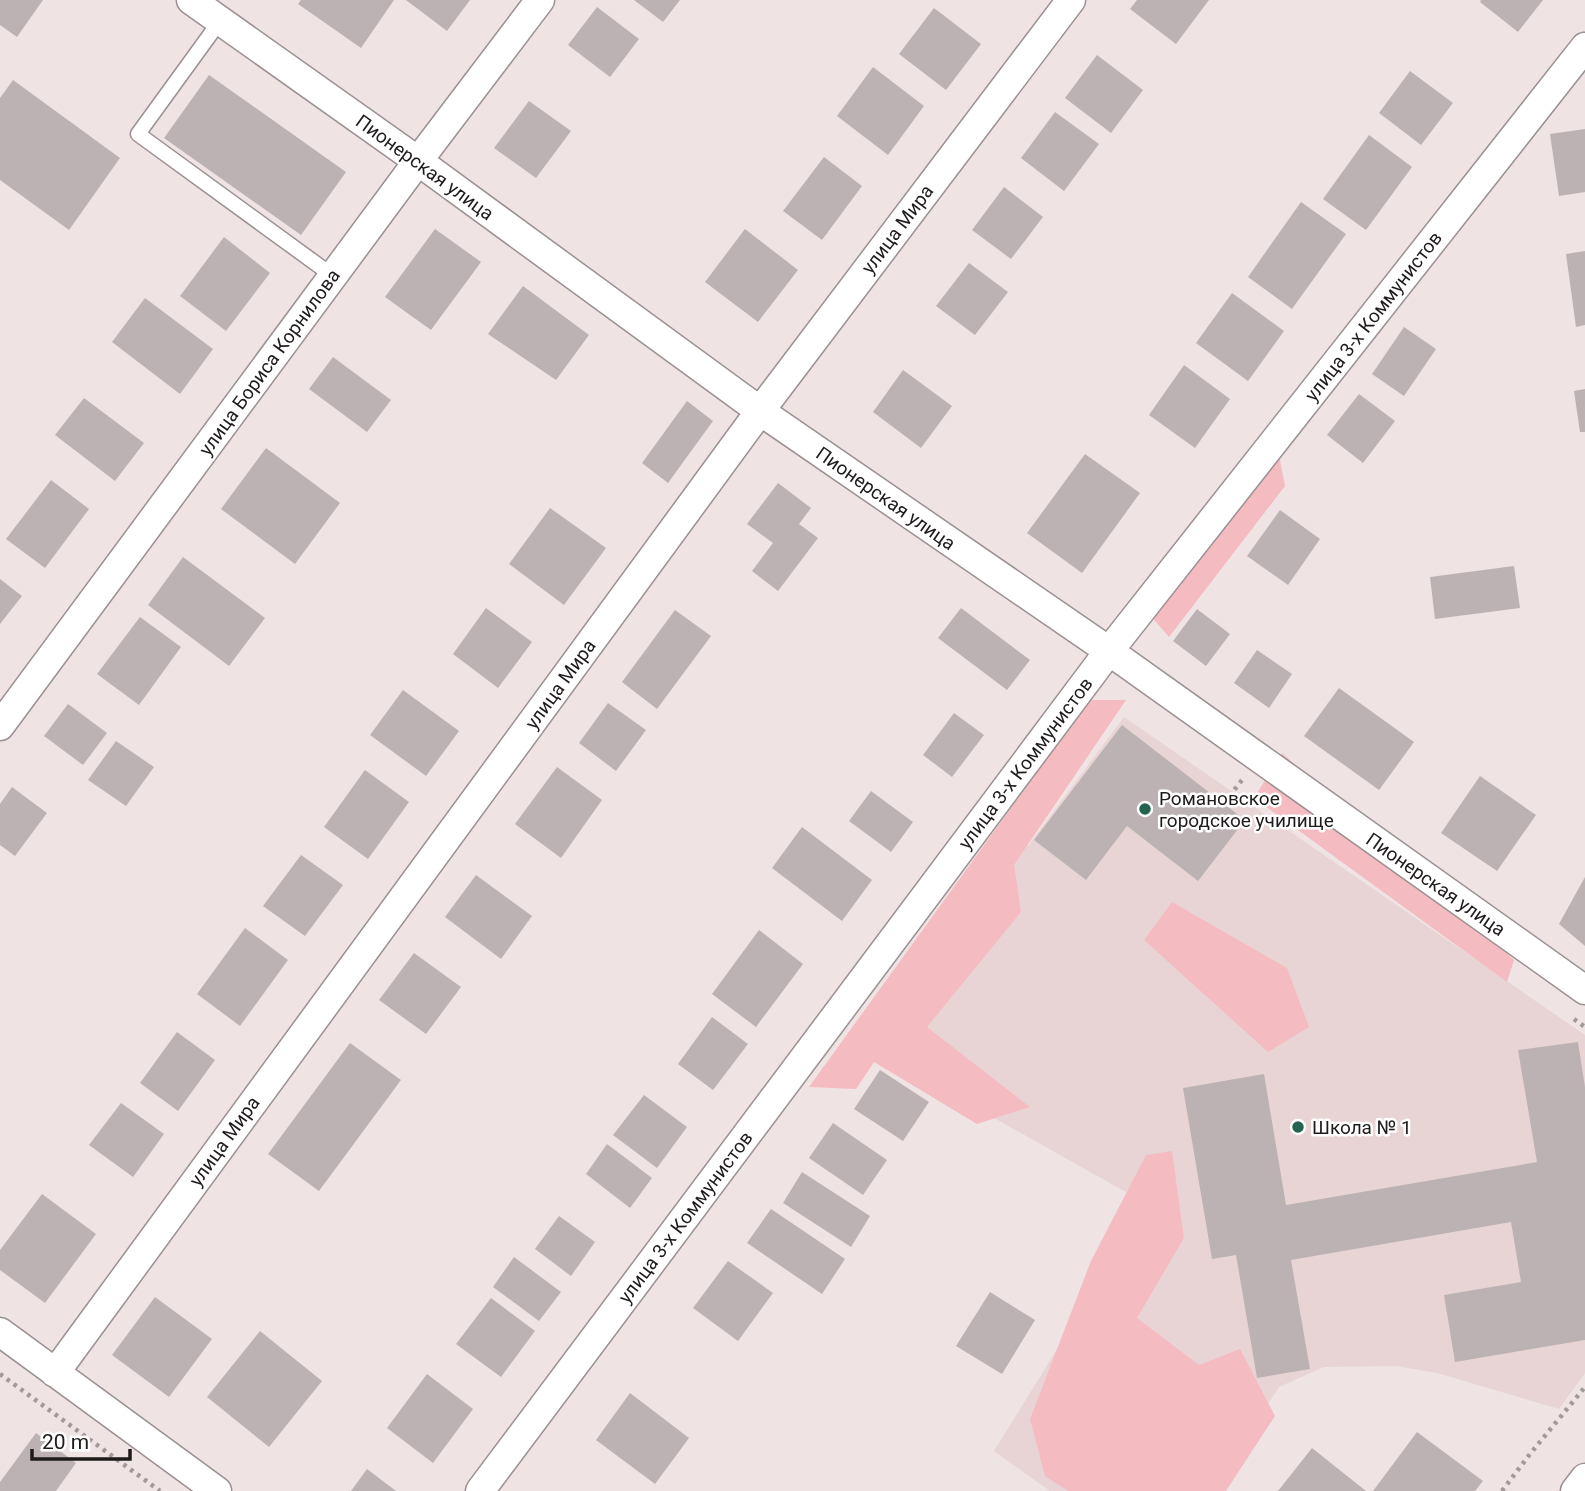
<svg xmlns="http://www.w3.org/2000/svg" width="1585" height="1491" font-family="Roboto,sans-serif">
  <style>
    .built { fill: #e8d4d5 }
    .green { fill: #f4bcc1 }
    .building { fill: #bdb2b3 }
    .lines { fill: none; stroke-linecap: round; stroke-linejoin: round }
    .service-casing { stroke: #9a9091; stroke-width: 17 }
    .minor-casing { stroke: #9a9091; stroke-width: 31 }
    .path { stroke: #a29999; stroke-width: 4.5; stroke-dasharray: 3.5 5; stroke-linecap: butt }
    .service { stroke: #fff; stroke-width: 14 }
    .minor { stroke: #fff; stroke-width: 28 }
    .poi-dot { fill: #236350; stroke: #fff; stroke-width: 2.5 }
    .labels { text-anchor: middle; stroke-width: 5; stroke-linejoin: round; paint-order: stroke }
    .street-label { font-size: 19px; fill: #1f1b1b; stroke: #fff }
    .poi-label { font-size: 19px; fill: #1f1b1b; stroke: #fff; text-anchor: start }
  </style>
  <rect width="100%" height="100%" fill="#efe3e4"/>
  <path class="built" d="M1124,717L1585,1035V1373L1559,1409L1437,1373L1396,1366L1324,1367L1279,1387L1210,1491H1050L994,1451L1147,1204L873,1050L1018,839L1028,846Z"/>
  <path class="green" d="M1278,450L1285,486L1169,637L1149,614Z
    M1089,700H1126L1014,865L1021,912L927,1027L1030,1107L977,1124L874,1062L856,1089L809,1087Z
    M1282,753L1514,960L1507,982L1254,798Z
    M1172,902L1287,968L1309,1027L1268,1052L1144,940Z
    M1172,1151L1184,1238L1137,1318L1199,1365L1240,1349L1275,1416L1226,1491H1068L1045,1476L1030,1419L1091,1261L1146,1155Z"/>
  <path class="building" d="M0,0H43L17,37L0,25Z
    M301,0H394L361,48L298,4Z
    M406,0H470L447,31Z
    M634,0H680L663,22Z
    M1137,0H1209L1176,44L1130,9Z
    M1481,0H1543L1518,32L1480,2Z
    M597,7L639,39L610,77L568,45Z
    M934,8L981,44L946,90L899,54Z
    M1097,55L1143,90L1111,133L1065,98Z
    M873,67L924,106L888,155L837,116Z
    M1410,71L1453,103L1421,145L1379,113Z
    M209,75L346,172L301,235L164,138Z
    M13,80L120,158L69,230L0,180V98Z
    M529,101L571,131L536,178L494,148Z
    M1055,112L1099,144L1064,191L1021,158Z
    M1585,129V192L1559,196L1550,134Z
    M1369,135L1412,167L1366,230L1323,199Z
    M824,157L862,186L822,240L783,211Z
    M1004,187L1043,217L1011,259L972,230Z
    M1301,202L1346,234L1292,309L1248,277Z
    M435,229L481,262L431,330L385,297Z
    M745,229L798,270L758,322L705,282Z
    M224,237L270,273L226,331L180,296Z
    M1585,251V325L1576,327L1566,254Z
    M969,263L1008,292L975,335L936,306Z
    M523,286L589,335L556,380L488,334Z
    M1232,293L1284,331L1248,381L1196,343Z
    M145,298L213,349L180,394L112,342Z
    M1404,327L1436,349L1404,396L1372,374Z
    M333,357L391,400L367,432L309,389Z
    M1184,365L1230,399L1195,448L1149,415Z
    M903,370L952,406L921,448L873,412Z
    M1585,389V432H1580L1574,391Z
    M1359,394L1395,421L1363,463L1327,435Z
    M84,398L144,443L115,481L55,435Z
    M687,401L713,421L668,483L642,463Z
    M266,448L340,503L295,564L221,509Z
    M1085,454L1140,493L1082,573L1027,533Z
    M51,480L89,509L45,568L6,539Z
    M778,483L811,508L799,524L818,538L778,591L752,571L773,543L747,524Z
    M550,508L606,548L564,605L509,564Z
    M1280,510L1320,539L1288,585L1247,556Z
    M183,557L265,618L229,666L148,605Z
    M1514,566L1520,608L1435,619L1430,577Z
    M0,579L22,596L0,624Z
    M486,608L532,642L498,688L453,654Z
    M961,608L1030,660L1007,690L938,638Z
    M1197,609L1230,634L1206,666L1173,641Z
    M675,610L711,636L657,709L622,682Z
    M140,617L181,647L139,705L97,674Z
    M1257,650L1292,674L1269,708L1234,683Z
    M1339,688L1414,742L1379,790L1304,736Z
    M403,690L459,731L426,776L370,735Z
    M608,703L646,730L616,771L579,743Z
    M68,704L107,733L83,765L44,736Z
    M954,713L984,735L952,777L923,755Z
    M1122,725L1245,820L1198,881L1127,826L1086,880L1034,840Z
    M116,741L154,767L126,806L88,780Z
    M557,767L602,800L561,858L515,824Z
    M365,770L409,802L368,859L324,827Z
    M1480,776L1536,815L1497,871L1441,833Z
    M12,787L47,813L15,856L0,845V804Z
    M871,791L913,822L891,852L849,821Z
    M802,827L872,880L842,921L772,868Z
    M301,855L343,885L305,936L263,906Z
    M476,875L532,916L501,959L445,917Z
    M1585,877V946L1559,924Z
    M245,928L288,960L240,1026L197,994Z
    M759,930L803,964L756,1027L712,994Z
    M414,953L461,987L426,1034L379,1000Z
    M712,1017L748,1044L713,1090L678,1064Z
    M177,1032L215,1060L178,1111L140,1083Z
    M1578,1042L1585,1087V1340L1455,1362L1444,1295L1521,1282L1511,1222L1291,1260L1310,1369L1257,1378L1236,1255L1212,1259L1183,1088L1264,1074L1286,1205L1537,1162L1518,1050Z
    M350,1043L401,1080L319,1191L268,1154Z
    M880,1070L929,1102L903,1141L854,1109Z
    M644,1095L687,1127L657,1168L613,1135Z
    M121,1103L164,1134L133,1177L89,1145Z
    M833,1123L887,1160L863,1195L809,1158Z
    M607,1144L652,1178L630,1208L586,1174Z
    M802,1172L870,1216L851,1247L783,1203Z
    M42,1194L96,1234L45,1303L0,1270V1250Z
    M771,1209L845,1259L822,1294L747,1243Z
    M559,1216L595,1242L571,1276L535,1249Z
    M514,1257L561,1292L539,1321L493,1287Z
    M728,1261L773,1293L738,1341L693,1308Z
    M990,1292L1035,1320L1002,1374L956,1346Z
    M155,1297L212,1339L169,1397L112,1355Z
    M491,1298L535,1331L501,1377L456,1344Z
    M260,1331L322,1381L269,1447L207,1397Z
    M427,1374L473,1409L433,1463L387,1428Z
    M630,1393L689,1438L655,1484L596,1440Z
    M1417,1432L1483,1481L1475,1491H1373Z
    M36,1433L76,1463L56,1491H0V1482Z
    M1312,1448L1366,1491H1278Z
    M367,1469L396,1491H351Z"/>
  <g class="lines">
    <g class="service-casing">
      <path id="service" d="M220,21L138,134L333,276"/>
    </g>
    <g class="minor-casing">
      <path id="minor" d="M191,0L418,161L760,411L1109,651L1585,990
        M0,726L418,161L540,0
        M0,1332L217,1491
        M55,1373L760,411L1071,0
        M480,1491L1109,651L1585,47
        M1575,1491L1585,1478"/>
    </g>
    <path class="path" d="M1224,803L1242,780
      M1574,1019L1585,1027
      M0,1374L160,1491
      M1502,1491L1530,1454L1585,1387"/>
    <use href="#service" class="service"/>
    <use href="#minor" class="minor"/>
  </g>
  <g class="poi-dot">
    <circle cx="1145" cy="809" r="7"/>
    <circle cx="1298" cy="1127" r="7"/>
  </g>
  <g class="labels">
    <g class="street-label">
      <text transform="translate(425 167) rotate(36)" y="7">Пионерская улица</text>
      <text transform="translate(897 229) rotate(-53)" y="7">улица Мира</text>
      <text transform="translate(1373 316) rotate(-52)" y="7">улица 3-х Коммунистов</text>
      <text transform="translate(269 362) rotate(-54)" y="7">улица Бориса Корнилова</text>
      <text transform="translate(886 498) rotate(35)" y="7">Пионерская улица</text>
      <text transform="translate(560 684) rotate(-54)" y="7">улица Мира</text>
      <text transform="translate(1025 763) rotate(-53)" y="7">улица 3-х Коммунистов</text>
      <text transform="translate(1436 884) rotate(35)" y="7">Пионерская улица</text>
      <text transform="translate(224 1141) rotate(-54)" y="7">улица Мира</text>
      <text transform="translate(685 1217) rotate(-53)" y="7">улица 3-х Коммунистов</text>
    </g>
    <g class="poi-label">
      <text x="1159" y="805">Романовское<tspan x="1159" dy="22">городское училище</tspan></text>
      <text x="1312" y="1134">Школа № 1</text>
    </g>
  </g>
  <path d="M32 1449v10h98v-10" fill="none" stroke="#1f1b1b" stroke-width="3.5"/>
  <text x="42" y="1449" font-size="21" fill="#1f1b1b" stroke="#ffffff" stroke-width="5" paint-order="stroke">20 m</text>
</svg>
